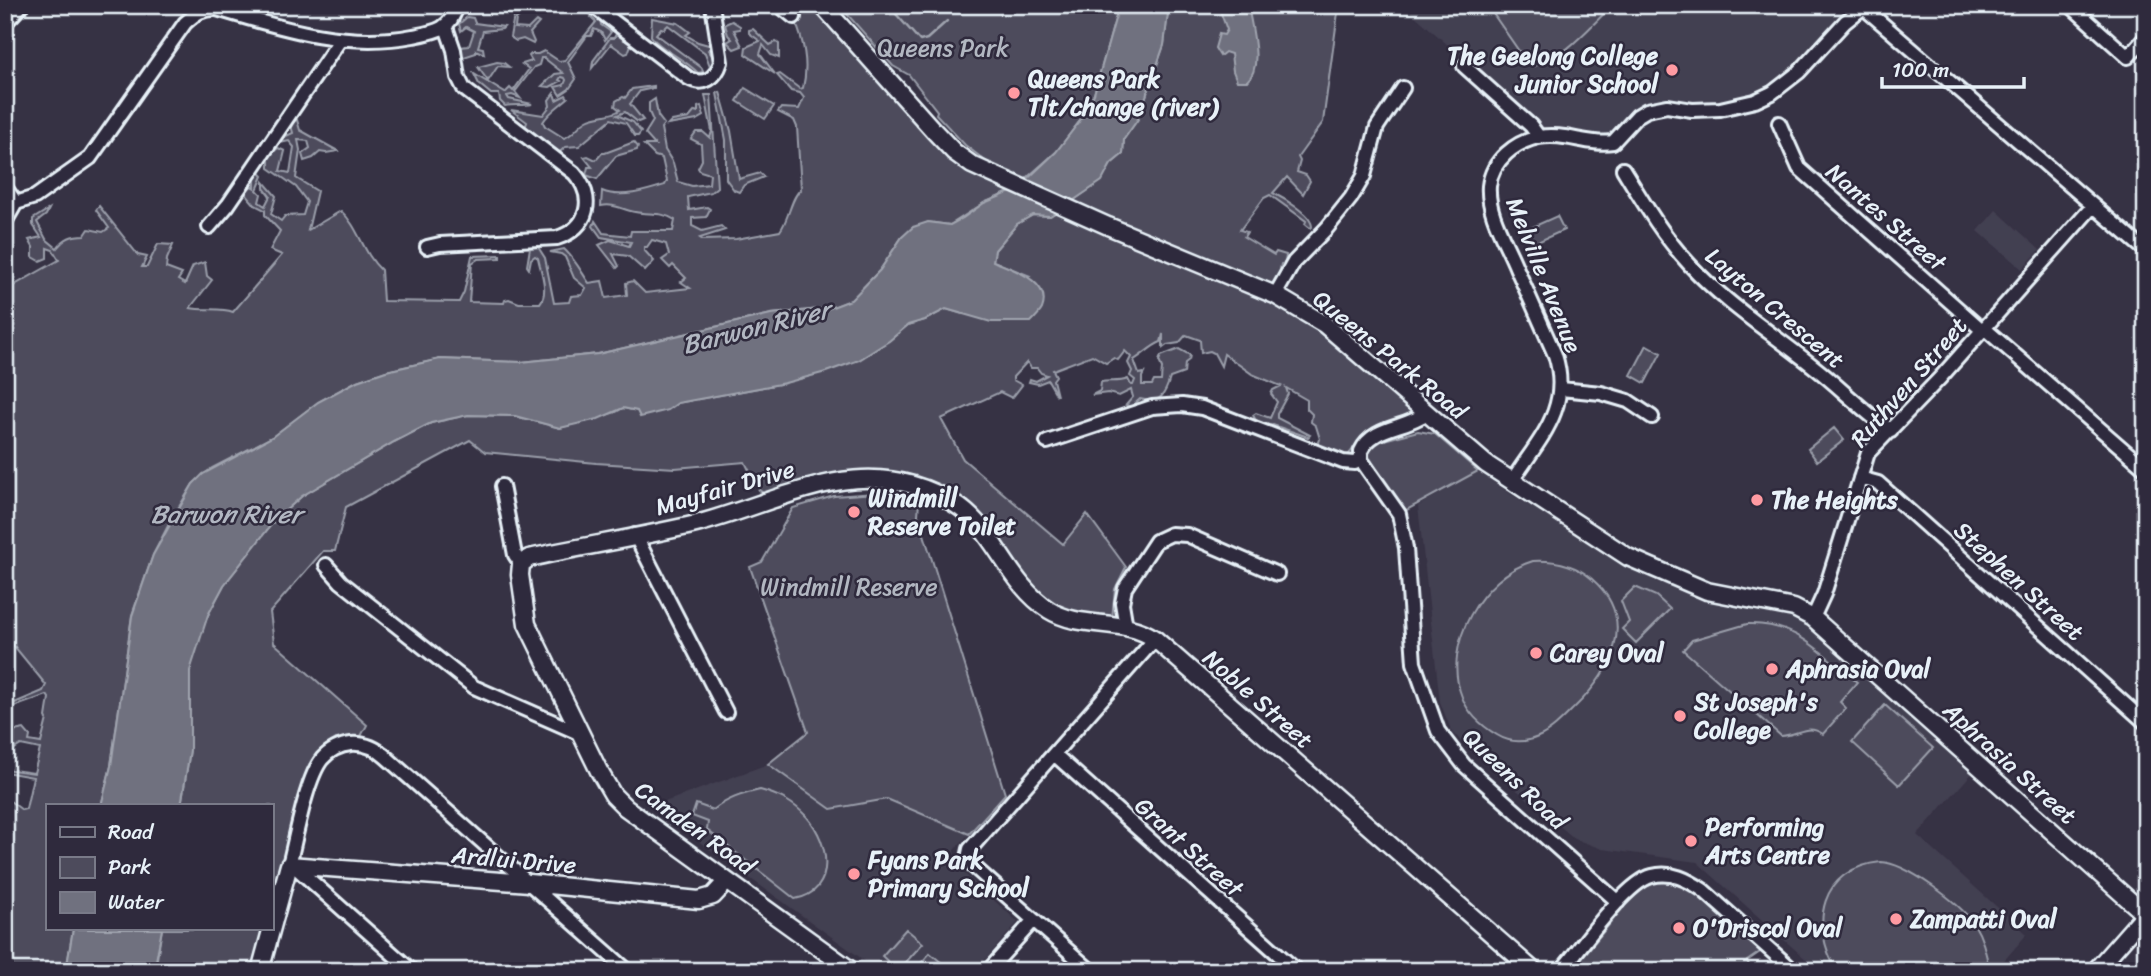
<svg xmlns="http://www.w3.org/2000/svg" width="2151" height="976" font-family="Sriracha,sans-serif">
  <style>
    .built { fill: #433f51 }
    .green { fill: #4d4b5c; stroke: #9a9eaa; stroke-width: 2 }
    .water { fill: #70717f; stroke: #a0a4af; stroke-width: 2 }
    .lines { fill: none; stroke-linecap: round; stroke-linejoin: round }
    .stream { stroke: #a0a4af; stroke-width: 2.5 }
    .street-casing { stroke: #e8f1f8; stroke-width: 18 }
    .secondary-casing { stroke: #e8f1f8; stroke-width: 21 }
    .street { stroke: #2f2a3d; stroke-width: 12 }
    .secondary { stroke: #2f2a3d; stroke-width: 16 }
    .poi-dot { fill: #ff9aa2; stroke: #2f2a3d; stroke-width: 2.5 }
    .labels { text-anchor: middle; stroke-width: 5; stroke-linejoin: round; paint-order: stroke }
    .park-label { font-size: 24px; fill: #b2b7c1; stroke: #2f2a3d }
    .poi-label { font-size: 24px; font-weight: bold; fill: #e8f1f8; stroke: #2f2a3d; text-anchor: start }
    .street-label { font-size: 24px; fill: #e8f1f8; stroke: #2f2a3d }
    .water-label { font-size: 26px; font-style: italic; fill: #b2b7c2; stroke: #2f2a3d }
  </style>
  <rect width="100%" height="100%" fill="#363244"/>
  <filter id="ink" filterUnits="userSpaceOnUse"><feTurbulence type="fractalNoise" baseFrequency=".0143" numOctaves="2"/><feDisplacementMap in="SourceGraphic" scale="14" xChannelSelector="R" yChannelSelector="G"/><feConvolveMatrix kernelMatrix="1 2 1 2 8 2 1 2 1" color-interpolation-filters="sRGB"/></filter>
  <g filter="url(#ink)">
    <path class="built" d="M1403,5H1849L1800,62L1777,82L1744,96L1710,101L1651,104L1606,136L1566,129H1542Z
      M1996,210L2040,250L2022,269L1978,231Z
      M1478,471L1512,495L1657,582L1712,599L1788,613L1816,628L1974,771L1917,835L2027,934L1995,971H1819L1697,862L1602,849L1575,839L1467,748L1451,730L1440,702L1418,506Z
      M768,764L831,809L887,799L969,834L954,850L955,865L1018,922L975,971H879L651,807Z"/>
    <path class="green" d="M500,5H523L526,8L522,14L516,19L515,28L528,29L536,21L539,23L530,33L534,42L533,44L523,39L516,41L510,37L514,16L509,11L503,10Z
      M787,5H817L933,139L1016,189L984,203L950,225L928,222L902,237L880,270L851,300L830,308L771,314L598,354L521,362L440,359L386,371L357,381L318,402L272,437L212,468L193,484L171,520L153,555L132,615L111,766L101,806H47V929H73L66,971H5V799L6,798L22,810L26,809L33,777L5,772V769L34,773L40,749L21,745L6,754L5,723L13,724L14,731L24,729L30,736L29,741L41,743L47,719L46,717L49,698L47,695L5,710V707L43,691L46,685L5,635V295L6,290L59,260L53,250L47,248V258L40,261L33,257V247L29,240L41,237L33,225V219L49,209L46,215L37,222L46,239L57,248C65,238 71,235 85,235L89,229L103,232L109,228L96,210L99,206L138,255L147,257L142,267H147L158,244L173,245L167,259L166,268L182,274L178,280L185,284L193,266L205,262L207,276L212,280L190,308C204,311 221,307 233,312L282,255L270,250L280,231L265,215V210L255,205L245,193L251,186L255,188V175L260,173L263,176L257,190L261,194L259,202L265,206L270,196L264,188V182L276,196L271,214L281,221L285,216L303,215L307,202L296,187L269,168V156L278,148L285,151L280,171L290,173L294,147L289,141L280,143L282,138L293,133L291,125L293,121L297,120L300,130L338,151L326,153L320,152L313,158L304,161L302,154L310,148L308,141L298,140L300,150L296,178L317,191L308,230L341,211C359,227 362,252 381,270L383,301L459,302L464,292L472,256L500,255V258L478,259L472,263L469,302L504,303L505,300L509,299L519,303H540C549,292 541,272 538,258L535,256L531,259L529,269L527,266L530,248L538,247L545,258L554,303L569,302L571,296L582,295L586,288L574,278L565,257L561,254L550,252L564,249C575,259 582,273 589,283L602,281L606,298L627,295L626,283L633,281L645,293L690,288L681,282L686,278L673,265L670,268L662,260L669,255L666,244L652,240L647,247H644V250L654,261L645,271L628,256L613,254L619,266L617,268L599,245L610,240L629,246L631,242L601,237L593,226L595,221L603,233L630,236L631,231H673L675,220C661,211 650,215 635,212C622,210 615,203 601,206L602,191C621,199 646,191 665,185L667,181L662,158L655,156L644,145H655L645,134L653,121L649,112V103L655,99L658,116L664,124L661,128L665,150L673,163L678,182L692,186L709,184L710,174L700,171L698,168L702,160L701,144L691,139L696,132H703L710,138L712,131L705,95H711L717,187L711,192L688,197L689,210L707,207L710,209L706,217L692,218V226L702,231L721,226L725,230L700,238L703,240L736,239L780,231C789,219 791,197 801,189L797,127L794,120L778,112L781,108L799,109L804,98L800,93L791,91L777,75L780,74L800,89L803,88C810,60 801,30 787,5Z
      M839,5H1119L1094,94L1079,122L1056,152L1021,183L992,166L965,145L936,114L937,111L909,75L893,66Z
      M1169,5H1339L1323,122L1298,157L1300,161L1297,172L1306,175L1310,181L1303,194L1287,177L1273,193C1285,199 1312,215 1312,227L1310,228L1305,224L1306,221L1270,195L1264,198L1240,230L1247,232L1244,237L1274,255L1276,252L1286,255L1285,263L1281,264L1276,292L1297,307L1413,411C1401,423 1382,424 1367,433C1357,439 1354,451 1345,458L1318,445L1320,439L1316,426L1311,422L1312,414L1307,409V400L1286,388L1288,394L1277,414V418L1306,433L1310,435L1308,437L1273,425L1265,427L1255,419L1253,415L1256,413L1270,418L1277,402L1271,394L1273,390L1281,386L1252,374L1224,354L1221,366L1214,353L1210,351L1201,353L1200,340L1186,335L1179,343L1167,345L1163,348V334L1161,342C1151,346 1144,354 1134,360L1139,374L1144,373L1142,377V385H1152L1154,381H1161L1162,368L1159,361L1161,356L1179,349L1190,355L1189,360L1185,363L1184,373L1170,378C1165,395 1161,404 1140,399L1131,407L1126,405L1133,397L1131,390L1119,396L1108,393L1092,395L1100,391L1101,382C1109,380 1118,383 1128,379L1131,385H1133L1135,380L1130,376L1132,371L1128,363L1131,357L1125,351L1118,360L1114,358L1106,363L1092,355L1053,370L1056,376L1053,380L1057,396L1048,380L1038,384L1029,382L1030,379L1036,381L1047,375L1041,373L1037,368H1031L1027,362L1013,377V380L1022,385L1012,398L1000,392L941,419L963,459L1063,544L1087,514L1126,567L1115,589L1112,619L1068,614L1038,597L947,495L881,472L832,475L765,494L759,490L745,462L675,468L596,463L485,452L470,440L346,507L335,551H323L270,612L274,643L367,725L360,738L336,739L330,743L311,766L271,906V806H181L190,750V671L194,652L208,615L224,585L275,520L302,496L394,442L431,423L468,415L515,416L560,428L616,412L623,408C641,412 663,414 677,403L785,383L889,341L908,325L925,320L946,309L962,314L1030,276L993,261L995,250L1017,224L1033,215L1050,216L1061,209L1101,181L1111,164L1123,154L1124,139L1138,119L1164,45Z
      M1487,5H1613C1589,27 1566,58 1534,66L1519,51Z
      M593,15L600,18L601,25L611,32L605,40L601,32L594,29L591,36H587L568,62L576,79L569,89L560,95L555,87L564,85L566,80L565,78L561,77L559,80L561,81L550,87L542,86L555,74L563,73L544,58H541L539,65L534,67L515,92L520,98L512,95L507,96L509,99L532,104C524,106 514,104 505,106L500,101L499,94H491L479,84L474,74L505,93L510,88L513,91L529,69L522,64L532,61L529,56L531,54H538L544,51L559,61L565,60L596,22L591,17Z
      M467,17L473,18L475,23L504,27L502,29L483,31L478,47L483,48L484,54L476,50V53L461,58L460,47L469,46L474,31L466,27L461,31L459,24Z
      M652,18L678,23L690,32L686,35L698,42L712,46L708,50L717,62L715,66H710L705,53L668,25L664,29L661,28L656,34L702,68L703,72L698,73C684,58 662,51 651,36Z
      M732,21L740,26V29L734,30L742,46L734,49L727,42L732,39L728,35L725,24Z
      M753,29L770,45L776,42L779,44V58L771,55L763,45L760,54L775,74L745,54L746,47L760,41L749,33V30Z
      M616,34L624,40L628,39L632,42L628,53L625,54L611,44L592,68L593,61L610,38H614Z
      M497,62L504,63L509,67L498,66L488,81L478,67Z
      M654,86V88L640,91L630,104L643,120L638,122L625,112L617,115L633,122L641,132L638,136H635L626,123L611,119L579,146L565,147L560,152H554L528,132L525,128L527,122L511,110L543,115L550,106L549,100L554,93L556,100L566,95L568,98C560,105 548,113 543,122L545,126L564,138C574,135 578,125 587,120C598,114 609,117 620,110L615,106L616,101L623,97L625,98L632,89Z
      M745,88L774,106L765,119L737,101Z
      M720,92L731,131L739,179L760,173L764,177L744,185L739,192L734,190L726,179V140L717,93Z
      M701,106L704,116L697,120L668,125L672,121L689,118L695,111L698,112V107Z
      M634,142L638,147L637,150L616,156L597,179L586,175L588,167H592L584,157L588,156L596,160L602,153H605Z
      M1557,216L1564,230L1533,244L1526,230Z
      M1647,345L1661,353L1645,383L1631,375Z
      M1834,428L1844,440L1817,461L1808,449Z
      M1418,431L1435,434L1478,471L1403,512L1368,455L1376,442Z
      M876,493L919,502L918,515L1005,794L969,834L887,799L831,809L768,764L808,732L750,567L762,562L793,508L834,496Z
      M1533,561C1554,560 1576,565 1592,579C1639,620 1611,672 1575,707C1564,718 1552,731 1538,737C1524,743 1510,743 1497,735C1482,726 1468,714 1462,697C1441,645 1482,576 1533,561Z
      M1635,587L1656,596L1670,609L1636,643L1622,629L1629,622L1621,601Z
      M1747,624C1797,622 1820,653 1857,682L1840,702L1846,708L1823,734C1807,723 1799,735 1781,736L1683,650L1692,640Z
      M1885,705L1933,748L1899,785L1852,742Z
      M760,790C779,795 793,802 807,817C829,842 838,891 795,899L707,830L708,822L692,816L696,804L713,810C727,799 741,794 760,790Z
      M1881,862C1906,863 1960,903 1974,924C1983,938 1987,955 1989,971H1837C1809,924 1820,868 1881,862Z
      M1668,880L1696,893L1763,950L1747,961L1752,971H1571L1640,887L1655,881Z
      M162,929H265L254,971H155Z
      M906,929L923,943L898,971L882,956Z
      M930,953L942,963L935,971H914Z"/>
    <path class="water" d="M1119,5H1169L1164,45L1138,119L1124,139L1123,154L1111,164L1102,181L1061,209L1050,216L1033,215L1017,224L995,250L993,261C1011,269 1053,281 1042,309C1040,313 1034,319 1031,322H991L946,309L925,320L908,325L889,341L859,360L826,372L785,383L678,403L668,410L640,417L637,411L623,408L598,419L560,428L515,416L468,415L431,423L394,442L302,496L275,520L224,585L208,615L190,671V750L181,806H101L111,766L132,616L153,555L193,484L203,474L272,437L318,402L357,381L386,371L440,359L521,362L598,354L771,314L830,308L851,300L880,270L902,237L913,227L928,222L950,225L963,218L984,203L1016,190L1056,152L1079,122L1094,94Z
      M1218,5H1248C1251,26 1264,67 1247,81H1237L1233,71L1231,54L1225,52L1220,56L1215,48L1219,34L1224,35L1227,30Z
      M73,929H162L154,971H66Z"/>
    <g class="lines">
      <path class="stream" d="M888,5L920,41L927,39L947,21"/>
      <g class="street-casing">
        <path id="street" d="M592,5L688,78C704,87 716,78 721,62L712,5
          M779,5L794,17
          M2070,5L2128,57L2146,37
          M1864,8L2146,251
          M217,9C281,28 345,49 413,36C435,32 451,30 457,5
          M5,23L22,5
          M1464,66L1531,126L1539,137
          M1779,123L1799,168L1982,330
          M1623,169C1643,202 1663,236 1690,265C1726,304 1772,333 1813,366C1840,387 1863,411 1891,431
          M5,187L16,203
          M5,222L16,203L35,197L90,158L185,23C195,14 202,8 217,9V5
          M209,227L228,205L340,40
          M427,247L440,244L557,238C589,228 596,197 574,173L464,89L458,77L454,50L446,27
          M1275,295L1294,262L1327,228L1351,198L1364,176L1377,127L1403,88
          M1984,328L2146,469
          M1561,389L1601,393L1628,401L1652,417
          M1425,414C1404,429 1373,426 1361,451V460L1399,514L1406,548L1414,663L1438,731L1464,765L1618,902
          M1047,442L1152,407L1182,405L1202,408L1343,462L1355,463L1361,460
          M1860,478L1878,483L2146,723
          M1512,481C1539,439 1572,408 1555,355C1542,325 1529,296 1516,267C1506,242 1487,214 1489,186C1492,160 1515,142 1539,137C1565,132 1588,146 1613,142L1637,116L1647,110L1667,106L1692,110L1720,109L1755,101L1772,93L1799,72L1845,22L1866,5
          M502,486L515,555L521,564
          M635,535L726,712
          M326,565L341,582L474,687L581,734
          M1813,618L1824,594L1868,453L1940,378L2093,206
          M1126,627L1122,603L1125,588L1156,541L1171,534L1187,535L1277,574
          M1054,754L1297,971
          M289,865C296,838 306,779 322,759C329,751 340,745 351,744C364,743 376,748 386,757L628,971
          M293,865L412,971
          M988,971L1034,920
          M1091,971L973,866L968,858L970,849L1155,639
          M1561,971C1580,949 1626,882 1652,876C1672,871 1688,880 1703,890L1794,971"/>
      </g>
      <g class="secondary-casing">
        <path id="secondary" d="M822,5L934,131L954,152L972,165L1108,226L1275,295L1324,324L1486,464L1628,557L1707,591L1794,608L1813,618L2146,915
          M260,971L289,865L529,883L699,900L713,896L727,881
          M852,971L626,808L613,795L599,771L527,624L520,575L521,564L529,558C584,546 641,537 696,524C786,501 864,447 955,504C995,529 1007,583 1049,610C1081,630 1123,617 1155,639L1534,971
          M2095,971L2146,913"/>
      </g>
      <use href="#street" class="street"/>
      <use href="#secondary" class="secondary"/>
    </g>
  </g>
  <g class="poi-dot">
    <circle cx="1672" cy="70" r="7"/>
    <circle cx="1014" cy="93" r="7"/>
    <circle cx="1757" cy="500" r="7"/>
    <circle cx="854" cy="512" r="7"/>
    <circle cx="1536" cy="653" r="7"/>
    <circle cx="1772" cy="669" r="7"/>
    <circle cx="1680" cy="716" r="7"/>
    <circle cx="1691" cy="841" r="7"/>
    <circle cx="854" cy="874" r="7"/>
    <circle cx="1896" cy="919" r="7"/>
    <circle cx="1679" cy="928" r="7"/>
  </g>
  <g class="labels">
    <g class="park-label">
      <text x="943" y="56">Queens Park</text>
      <text x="849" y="595">Windmill Reserve</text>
    </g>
    <g class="poi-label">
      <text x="1658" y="64" text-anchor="end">The Geelong College<tspan x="1658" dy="28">Junior School</tspan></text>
      <text x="1028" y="87">Queens Park<tspan x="1028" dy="28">Tlt/change (river)</tspan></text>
      <text x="868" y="506">Windmill<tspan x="868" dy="28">Reserve Toilet</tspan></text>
      <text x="1771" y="508">The Heights</text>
      <text x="1550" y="661">Carey Oval</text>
      <text x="1786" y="677">Aphrasia Oval</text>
      <text x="1694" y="710">St Joseph's<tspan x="1694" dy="28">College</tspan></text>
      <text x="1705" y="835">Performing<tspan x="1705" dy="28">Arts Centre</tspan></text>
      <text x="868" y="868">Fyans Park<tspan x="868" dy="28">Primary School</tspan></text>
      <text x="1910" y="927">Zampatti Oval</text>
      <text x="1693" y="936">O'Driscol Oval</text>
    </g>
    <g class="street-label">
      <text transform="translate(1886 217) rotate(41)" y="8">Nantes Street</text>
      <text transform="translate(1544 275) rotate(68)" y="8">Melville Avenue</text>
      <text transform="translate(1775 308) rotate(40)" y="8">Layton Crescent</text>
      <text transform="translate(1390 355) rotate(39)" y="8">Queens Park Road</text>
      <text transform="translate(1909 382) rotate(-49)" y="8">Ruthven Street</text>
      <text transform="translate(725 488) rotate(-16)" y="8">Mayfair Drive</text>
      <text transform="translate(2019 581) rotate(42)" y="8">Stephen Street</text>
      <text transform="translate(1258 699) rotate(41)" y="8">Noble Street</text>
      <text transform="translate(2010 763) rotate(42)" y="8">Aphrasia Street</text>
      <text transform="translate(1515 779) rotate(44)" y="8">Queens Road</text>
      <text transform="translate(695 828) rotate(36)" y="8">Camden Road</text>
      <text transform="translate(1189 847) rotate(42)" y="8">Grant Street</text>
      <text transform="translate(514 860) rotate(5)" y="8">Ardlui Drive</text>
    </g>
    <g class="water-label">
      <text transform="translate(756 327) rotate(-14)" y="9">Barwon River</text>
      <text x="226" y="523">Barwon River</text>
    </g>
  </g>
  <rect width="2151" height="976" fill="none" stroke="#2f2a3d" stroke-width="28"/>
  <rect x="14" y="14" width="2123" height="948" fill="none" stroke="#e8f1f8" stroke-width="2.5" filter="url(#ink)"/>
  <rect x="46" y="804" width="228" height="126" fill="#2f2a3d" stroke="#797a88" stroke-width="2"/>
  <rect x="60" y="827" width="35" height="10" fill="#2f2a3d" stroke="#797a88" stroke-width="2"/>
  <text x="108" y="839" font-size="21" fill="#e8f1f8">Road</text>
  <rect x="60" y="857" width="35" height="21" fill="#4d4b5c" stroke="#797a88" stroke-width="2"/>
  <text x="108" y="874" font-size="21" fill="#e8f1f8">Park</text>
  <rect x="60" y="892" width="35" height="21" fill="#70717f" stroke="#797a88" stroke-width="2"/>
  <text x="108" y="909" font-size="21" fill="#e8f1f8">Water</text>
  <path d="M1882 77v10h142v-10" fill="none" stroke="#e8f1f8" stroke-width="3.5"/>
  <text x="1892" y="77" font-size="21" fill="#e8f1f8" stroke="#2f2a3d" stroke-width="5" paint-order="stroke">100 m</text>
</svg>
